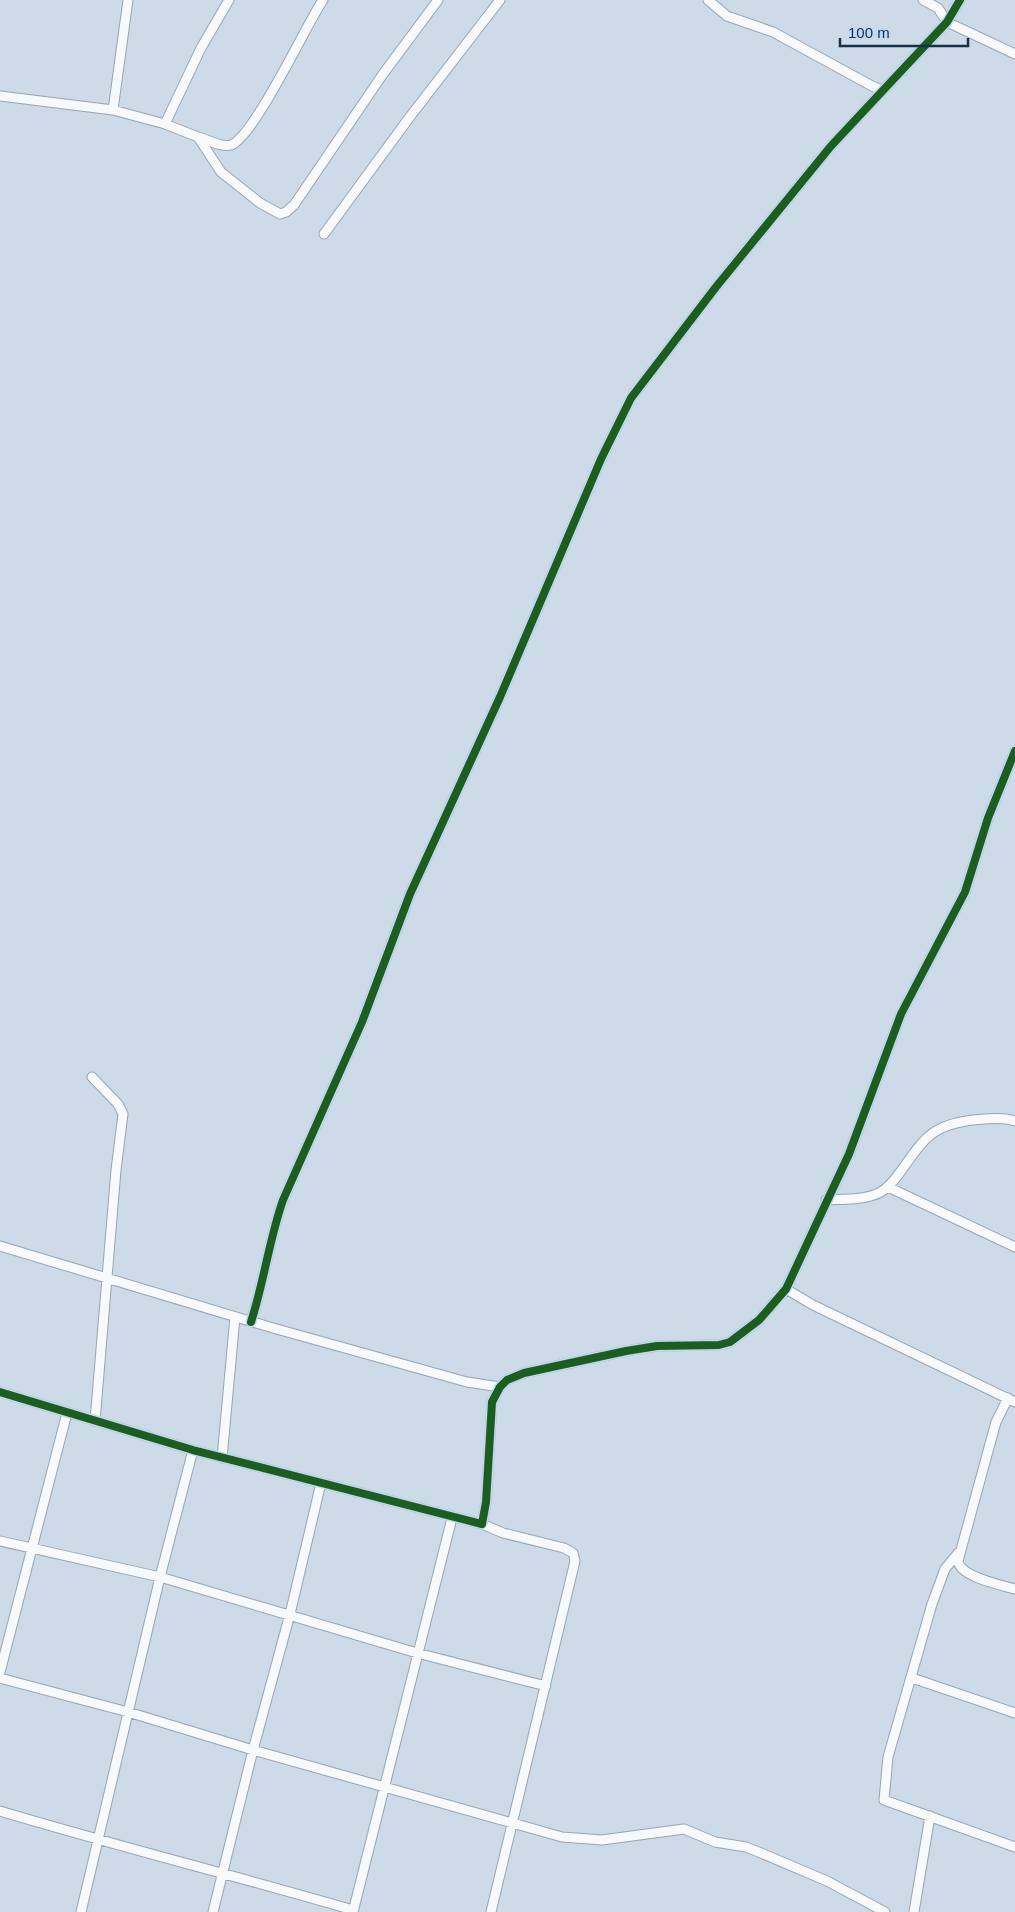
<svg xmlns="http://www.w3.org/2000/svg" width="1015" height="1912" font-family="Helvetica,sans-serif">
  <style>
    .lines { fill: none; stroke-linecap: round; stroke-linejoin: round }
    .minor-casing { stroke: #94a6b7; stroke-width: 11 }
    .minor { stroke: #f8f9fb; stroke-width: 9 }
    .cycleway-casing { stroke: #c2d9f2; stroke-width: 11 }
    .cycleway { stroke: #1b5e20; stroke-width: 8 }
  </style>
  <rect width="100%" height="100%" fill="#cddae7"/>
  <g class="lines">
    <g class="minor-casing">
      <path id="minor" d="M708,0L727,16L773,32L872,86L882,90
        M923,0L938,8L947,22L1015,54
        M0,96L113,110L165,124L198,137L221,172L260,203L280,214L286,212L294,205L383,74L438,0
        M113,110L128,0
        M165,124L201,48L229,0
        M198,137C207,139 221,148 231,145C254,137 306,25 323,0
        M324,234L409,118L500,0
        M92,1077L118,1104L123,1114L116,1170L95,1421
        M888,1187L1015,1247
        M826,1200C843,1199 864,1200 879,1193C889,1188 895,1179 901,1171C924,1139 931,1125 973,1120C987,1119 1001,1117 1015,1121
        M0,1246L273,1328L467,1382L500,1387
        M786,1289L813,1305L1015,1402
        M251,1322C264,1282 269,1240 283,1200L362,1022L410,894L500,697L601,459L631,398L716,287L831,146L947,22L960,0
        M0,1392L193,1450L482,1524L486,1502L492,1402L500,1387L507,1380L524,1373L626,1351L657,1346L719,1345L730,1342L759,1320L786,1289L849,1154L901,1014L965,892L988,818L1015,751
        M1008,1398L996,1422L958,1561C960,1577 1001,1585 1015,1589
        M222,1458L235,1317
        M482,1524L503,1533L564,1548L573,1553L575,1561L491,1912
        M0,1541L160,1577L417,1653L546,1686
        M958,1553L945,1569L932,1604L888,1757L884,1800L1015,1847
        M0,1672L67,1413
        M0,1678L128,1712L253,1750L562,1837L602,1840L684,1829L715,1842L746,1847L761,1853L827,1881L885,1912
        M912,1678L1015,1713
        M0,1811C117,1846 236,1876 353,1910
        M81,1912L160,1577L193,1450
        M213,1912L253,1750L290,1614L321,1483
        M353,1912L452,1518
        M914,1912L930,1816"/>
    </g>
    <use href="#minor" class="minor"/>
    <g class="cycleway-casing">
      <path id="cycleway" d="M251,1322C264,1282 269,1240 283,1200L362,1022L410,894L500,697L601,459L631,398L716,287L831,146L947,22L960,0
        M0,1392L193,1450L482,1524L486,1502L492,1402L500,1387L507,1380L524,1373L626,1351L657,1346L719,1345L730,1342L759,1320L786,1289L849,1154L901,1014L965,892L988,818L1015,751"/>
    </g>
    <use href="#cycleway" class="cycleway"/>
  </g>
  <path d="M840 38v8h128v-8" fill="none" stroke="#173048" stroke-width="2.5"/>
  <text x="848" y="38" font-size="15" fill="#173048" stroke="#c2d9f2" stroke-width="4" paint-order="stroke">100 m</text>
</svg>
